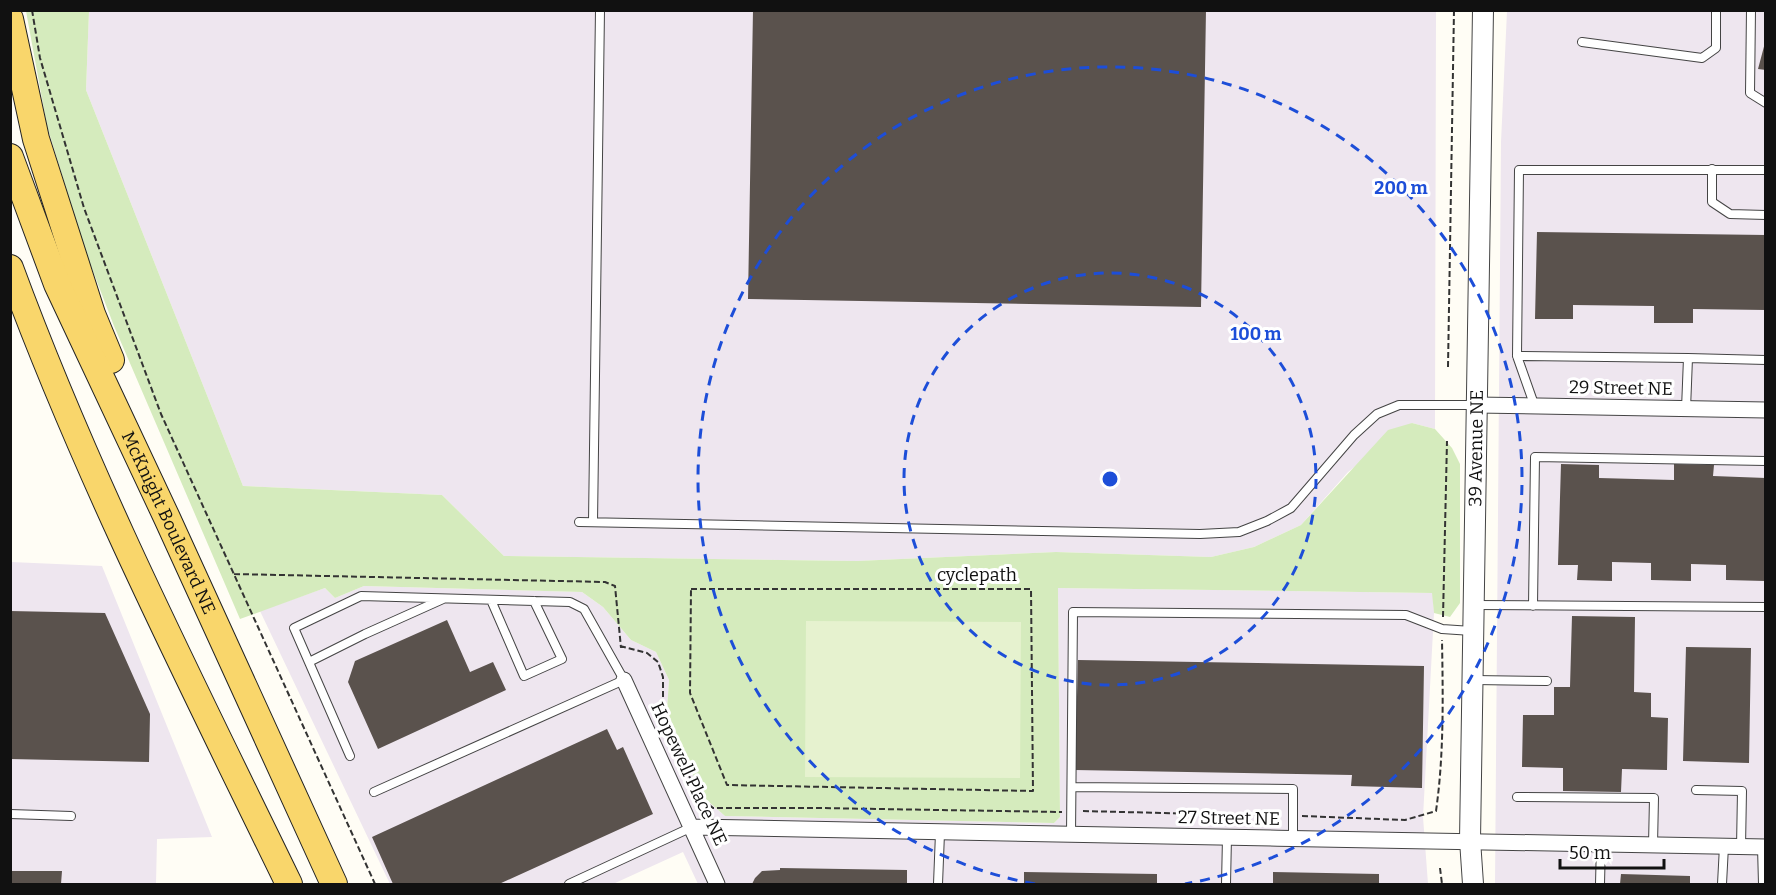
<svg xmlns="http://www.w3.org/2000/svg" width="1776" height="895" font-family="Bitter,serif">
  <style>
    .industrial { fill: #eee6ef }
    .green { fill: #d5ebbd }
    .pitch { fill: #e6f2cf }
    .building { fill: #5a524d }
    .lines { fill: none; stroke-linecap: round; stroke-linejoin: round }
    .service-casing { stroke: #444; stroke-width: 10 }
    .minor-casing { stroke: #444; stroke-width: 17 }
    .tertiary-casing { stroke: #444; stroke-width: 22 }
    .primary-casing { stroke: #222; stroke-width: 28 }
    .path { stroke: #333; stroke-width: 2; stroke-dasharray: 6 3; stroke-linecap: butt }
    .service { stroke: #fff; stroke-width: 8 }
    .minor { stroke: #fff; stroke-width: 15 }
    .tertiary { stroke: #fff; stroke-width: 20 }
    .primary { stroke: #f9d66b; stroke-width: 26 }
    .ring { fill: none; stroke: #1d4ed8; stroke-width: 3; stroke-dasharray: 10 8 }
    .labels { text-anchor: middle; stroke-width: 6; stroke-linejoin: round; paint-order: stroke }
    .street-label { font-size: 18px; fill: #111; stroke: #fff }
    .centre { fill: #1d4ed8; stroke: #fff; stroke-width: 3 }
    .ring-label { font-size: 18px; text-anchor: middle; font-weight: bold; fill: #1d4ed8; stroke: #fff; stroke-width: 6; stroke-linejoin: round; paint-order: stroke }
  </style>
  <rect width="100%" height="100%" fill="#fffdf5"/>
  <path class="industrial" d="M89,11H1436L1435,429L1412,423L1348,472L1301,525L1254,547L1211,557L1056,552L857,561L504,556L442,495L243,486L86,90Z
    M1507,11H1765V884H1495L1501,142Z
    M11,562L102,566L212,837L157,839L156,884H11Z
    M364,586L582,592L603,607L631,640L656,652L669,680L667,710L701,795L725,816L1054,823L1060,817L1058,588L1433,593L1434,613L1423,817L1428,884H698L683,852L613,884H390L260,611L325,588L335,598Z"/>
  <path class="green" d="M26,11H89L86,90L243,486L442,495L504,556L857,561L1056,552L1211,557L1254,547L1301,525L1388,430L1412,423L1435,429L1452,448L1460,464V603L1450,617L1434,613L1432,593L1058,588L1060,817L1054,823L725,816L701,795L667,710L669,680L656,652L631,640L603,607L582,592L364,586L335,598L325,588L240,619L114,326L86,253L47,126Z"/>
  <path class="pitch" d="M806,621L1021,622L1020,778L805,777Z"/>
  <path class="building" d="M753,10H1206L1201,307L748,299Z
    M1766,39V70L1758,69Z
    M1537,232L1766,235V310L1693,309V323H1654V306L1573,305V319H1535Z
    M1561,464L1599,465V478L1674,480V464L1714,465L1713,476L1766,478L1765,581L1726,580V565L1691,564V581L1651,580V563L1612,562V581L1577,580L1578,565H1558Z
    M10,611L105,613L150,714L149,762L10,759Z
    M1572,616L1635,617L1634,692L1651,693V717L1668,718L1667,770L1622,769L1621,792L1563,791V768L1522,767L1523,715H1554V687H1570Z
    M447,620L470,672L493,662L506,690L378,749L348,682L355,661Z
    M1686,647L1751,648L1749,763L1683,761Z
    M1078,660L1424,666L1422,788L1351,786L1352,775L1075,770Z
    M607,729L617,750L623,747L653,814L499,884H393L372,837Z
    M780,868L907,870V884H752L755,878L762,871L780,870Z
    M10,871H62L61,884H10Z
    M1024,872L1157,874V884H1024Z
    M1273,872L1379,874V884H1273Z
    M1621,874L1690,876V884H1620Z"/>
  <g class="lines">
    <g class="service-casing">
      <path id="service" d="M1751,10L1750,93L1766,103
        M1582,42L1702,58L1716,48V10
        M1712,169V202L1730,214L1766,215
        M1517,356L1535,407
        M1688,358L1517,356L1519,170H1766
        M1686,409L1688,358L1766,360
        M579,522L1200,534L1239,532L1267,521L1291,508L1354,435L1377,414L1399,405H1476
        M593,522L600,10
        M491,600L524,676L562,659L534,601
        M1474,605L1766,607
        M1533,606L1535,457L1766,461
        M309,662L365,634L443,599
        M1474,680L1547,681
        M350,756L294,628L361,596L570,602L584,609L624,680L374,792
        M1072,787L1293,789V838
        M1696,790L1742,791L1741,847
        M1517,797L1654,798L1653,845
        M10,814L71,816
        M1071,835L1073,612L1406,615L1442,629L1472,631
        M1762,847L1763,884
        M569,884L692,827
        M938,884L940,833
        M1226,884L1227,837
        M1600,884L1601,843
        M1722,884L1724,846"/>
    </g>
    <g class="minor-casing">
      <path id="minor" d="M1476,405L1766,410
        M624,680L717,884
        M692,827C1050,836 1408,839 1766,847"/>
    </g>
    <g class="tertiary-casing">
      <g id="tertiary">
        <path id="s1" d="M1473,884L1470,840L1483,10"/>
      </g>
    </g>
    <g class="primary-casing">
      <g id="primary">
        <path d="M10,19L36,139L92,314L111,360"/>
        <path id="s2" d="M10,157L57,284L167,518L334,884"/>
        <path d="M10,268C88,480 191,682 289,884"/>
      </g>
    </g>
    <path class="path" d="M32,10L40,58L84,208L161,414L375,884
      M1448,367L1454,10
      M234,574L605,582L615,586L621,648
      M691,589H1031L1033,791L727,785L690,693Z
      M1443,617L1447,441
      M620,646L647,653L658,662L663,677V716L693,785L702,799L713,808H818L1062,812
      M1083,811L1281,816
      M1302,816L1405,820L1436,811C1444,755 1443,697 1442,640
      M1440,868L1442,884"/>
    <use href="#service" class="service"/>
    <use href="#minor" class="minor"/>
    <use href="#tertiary" class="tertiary"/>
    <use href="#primary" class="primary"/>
  </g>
  <g class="ring">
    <circle cx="1110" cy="479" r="206"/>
    <path d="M1035 884A412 412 0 1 1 1185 884"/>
  </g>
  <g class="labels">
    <g class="street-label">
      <text transform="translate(1621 388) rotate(1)" y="6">29 Street NE</text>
      <text dy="6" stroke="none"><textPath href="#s1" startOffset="436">39 Avenue NE</textPath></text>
      <text dy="6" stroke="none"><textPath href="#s2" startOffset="399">McKnight Boulevard NE</textPath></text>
      <text x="977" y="581">cyclepath</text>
      <text transform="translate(689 774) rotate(65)" y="6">Hopewell Place NE</text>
      <text transform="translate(1229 818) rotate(1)" y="6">27 Street NE</text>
    </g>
  </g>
  <circle cx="1110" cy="479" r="9" class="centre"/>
  <g class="ring-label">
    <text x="1401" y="194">200 m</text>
    <text x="1256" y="340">100 m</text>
  </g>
  <rect width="1776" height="895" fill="none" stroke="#111111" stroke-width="24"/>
  <path d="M1560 859v9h104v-9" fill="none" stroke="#111111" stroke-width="3"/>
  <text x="1569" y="859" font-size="18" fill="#111111" stroke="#ffffff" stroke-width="4.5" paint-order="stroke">50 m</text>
</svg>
